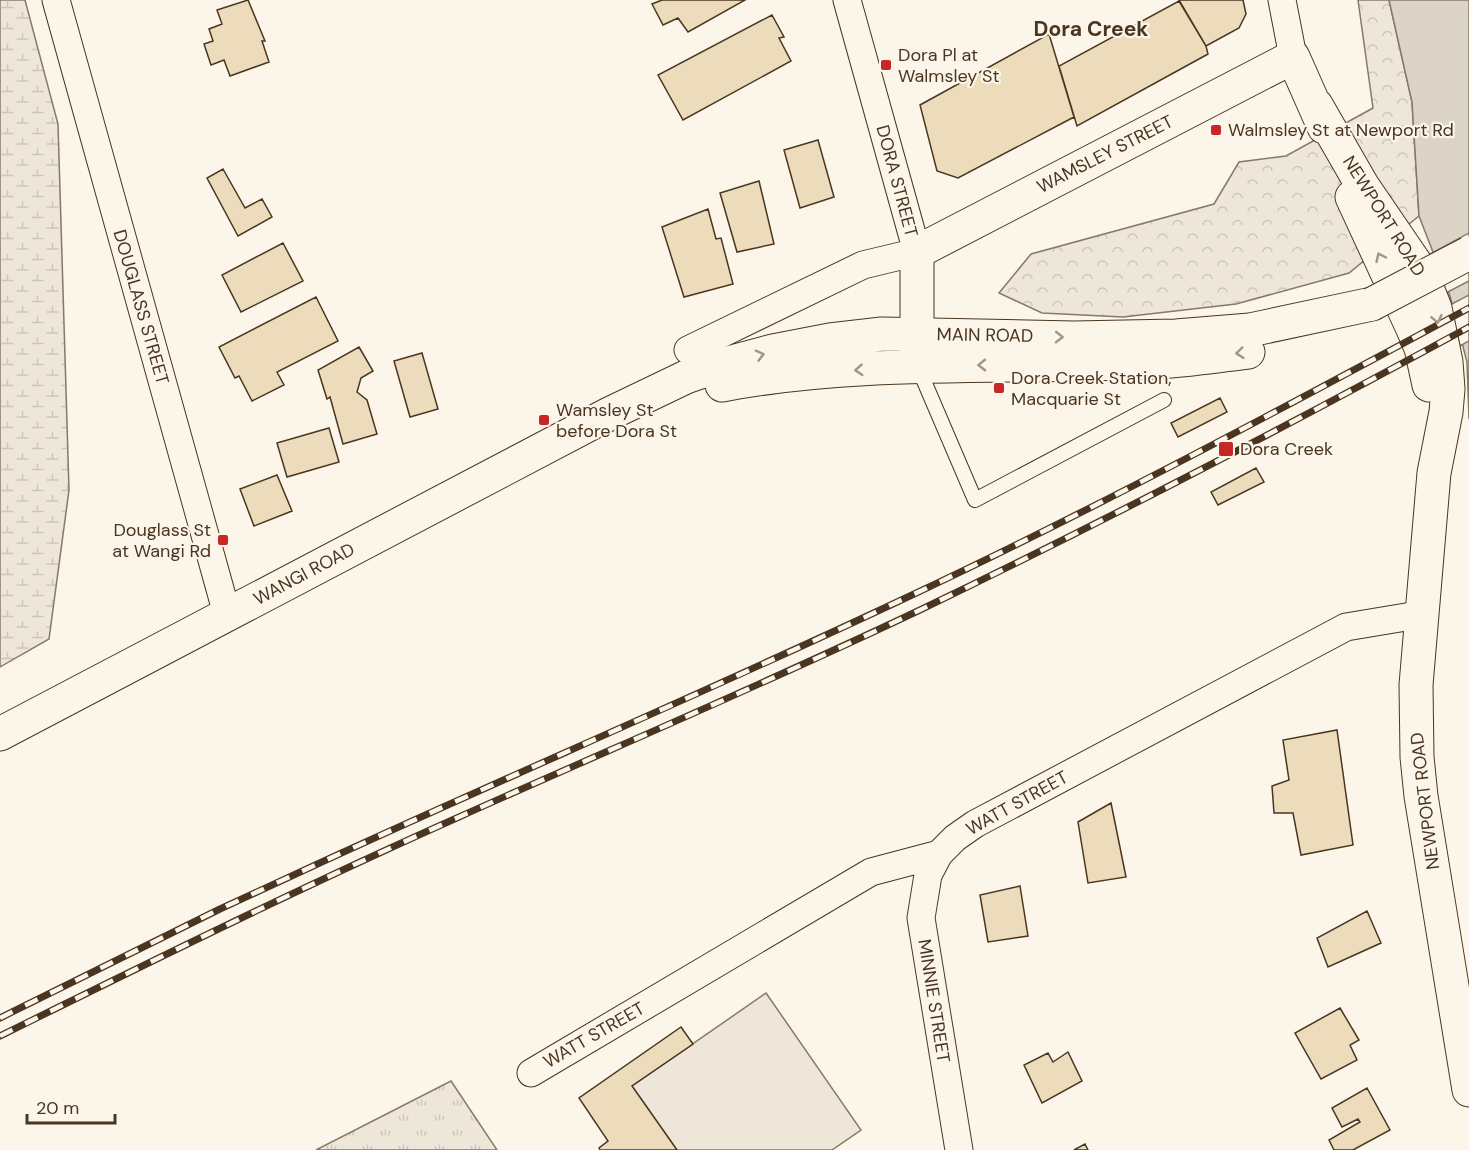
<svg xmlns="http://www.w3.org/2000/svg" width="1469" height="1150" font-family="'DM Sans',sans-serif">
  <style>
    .grass { fill: #ede6d9; stroke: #887966; stroke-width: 1.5 }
    .forest { fill: url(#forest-crowns); stroke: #887966; stroke-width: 1.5 }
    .wetland { fill: url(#wetland-marsh); stroke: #887966; stroke-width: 1.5 }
    .park { fill: url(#park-tufts); stroke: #887966; stroke-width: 1.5 }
    .water { fill: #dcd4c6; stroke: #887966; stroke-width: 1.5 }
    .pier { fill: #fbf6e9; stroke: #887966; stroke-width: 1.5 }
    .building { fill: #ecdcbc; stroke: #4a3520; stroke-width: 1.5 }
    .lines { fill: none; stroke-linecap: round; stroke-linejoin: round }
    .lane-casing { stroke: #4a3520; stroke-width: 16 }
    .street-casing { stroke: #4a3520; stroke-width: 29 }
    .secondary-casing { stroke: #4a3520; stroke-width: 35 }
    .primary-casing { stroke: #4a3520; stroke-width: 35 }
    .lane { stroke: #fbf6e9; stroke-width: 14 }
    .street { stroke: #fbf6e9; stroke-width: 27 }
    .secondary { stroke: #fbf6e9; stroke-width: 33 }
    .primary { stroke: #fbf6e9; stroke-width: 33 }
    .rail-casing { stroke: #4a3520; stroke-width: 7 }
    .rail { stroke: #fbf6e9; stroke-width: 4.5; stroke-dasharray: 14; stroke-linecap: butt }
    .primary-bridge-casing { stroke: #4a3520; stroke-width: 35; stroke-linecap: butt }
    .primary-bridge { stroke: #fbf6e9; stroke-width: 33 }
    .oneway { stroke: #a29684 }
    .poi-dot { fill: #c62828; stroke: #fbf6e9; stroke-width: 2 }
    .labels { text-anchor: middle; stroke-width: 4.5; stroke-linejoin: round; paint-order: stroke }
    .poi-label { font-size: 18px; fill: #4a3520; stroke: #fbf6e9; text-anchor: start }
    .street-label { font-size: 18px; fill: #4a3520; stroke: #fbf6e9 }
    .quarter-label { font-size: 21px; font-weight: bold; fill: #4a3520; stroke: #fbf6e9 }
  </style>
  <defs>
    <pattern id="forest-crowns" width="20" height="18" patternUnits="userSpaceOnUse" patternTransform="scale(1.5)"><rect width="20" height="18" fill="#ede6d9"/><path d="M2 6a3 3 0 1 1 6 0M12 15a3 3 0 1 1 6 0" fill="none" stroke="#cdc6ba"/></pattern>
    <pattern id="wetland-marsh" width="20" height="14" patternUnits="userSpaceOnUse" patternTransform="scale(1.5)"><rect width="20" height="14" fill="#ede6d9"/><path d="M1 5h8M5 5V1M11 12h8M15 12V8" fill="none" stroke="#cdc6ba"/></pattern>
    <pattern id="park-tufts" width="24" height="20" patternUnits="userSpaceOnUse" patternTransform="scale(1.5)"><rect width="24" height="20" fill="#ede6d9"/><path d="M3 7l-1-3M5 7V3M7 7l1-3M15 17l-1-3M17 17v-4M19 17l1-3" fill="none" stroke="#cdc6ba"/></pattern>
  </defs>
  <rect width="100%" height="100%" fill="#fbf6e9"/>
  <path class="grass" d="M766,993L861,1130L832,1150H677L632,1086Z"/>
  <path class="forest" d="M1358,0H1389L1412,102L1419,216L1349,273L1236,304L1123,317L1042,313L999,293L1031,254L1214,204L1239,162L1286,156L1373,108Z"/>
  <path class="wetland" d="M0,0H25L58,124L69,490L49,639L0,667Z"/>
  <path class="park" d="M451,1081L497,1150H316Z"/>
  <path class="water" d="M1389,0H1469V419L1467,362L1450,296L1419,216L1412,102Z"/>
  <path class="pier" d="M1469,233V281L1446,293L1430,254Z
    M1469,295V341L1460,346L1450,305Z"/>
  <path class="building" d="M248,0L265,41H262L269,62L230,76L224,60L211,65L204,44L213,41L209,29L222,24L217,10Z
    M662,0H745L688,32L678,18L663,25L652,4Z
    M1179,0H1243L1246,14L1239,28L1206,46Z
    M1179,1L1206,46L1208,54L1077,126L1059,66Z
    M772,15L784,37L779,38L791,61L683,120L658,75Z
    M1049,34L1074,117L958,178L937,171L920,105Z
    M818,140L834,197L800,208L784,150Z
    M223,169L245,208L262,199L272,217L238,236L207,178Z
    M759,181L774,244L737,252L720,193Z
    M708,209L716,239L721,238L733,284L684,297L662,227Z
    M283,243L303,281L241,312L222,275Z
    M316,297L338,341L277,372L284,385L252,401L239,376L235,378L219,347Z
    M359,347L373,371L361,378L357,392L367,400L377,434L343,444L330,397L327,399L318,370Z
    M422,353L438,409L410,417L394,361Z
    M1220,398L1227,412L1178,437L1171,423Z
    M329,428L339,462L287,477L277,443Z
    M1256,468L1264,482L1218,505L1211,492Z
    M277,475L292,511L254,526L240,489Z
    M1337,730L1353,845L1301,855L1293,813H1274L1272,786L1289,780L1283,740Z
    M1111,803L1126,877L1088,883L1078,822Z
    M1020,886L1028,936L988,942L980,895Z
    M1367,911L1381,943L1328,967L1317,938Z
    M1340,1008L1359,1040L1350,1045L1357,1060L1321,1079L1295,1033Z
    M681,1027L693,1044L632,1086L677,1150H600L599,1148L608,1141L579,1098Z
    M1068,1052L1082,1081L1042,1103L1024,1065L1048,1053L1053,1062Z
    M1367,1088L1390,1130L1353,1150H1334L1329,1140L1360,1122L1358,1119L1342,1127L1332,1108Z
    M1085,1144L1088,1150H1074Z"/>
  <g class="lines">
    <g class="lane-casing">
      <path id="lane" d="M918,367L975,500L1164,400"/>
    </g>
    <g class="street-casing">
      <path id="street" d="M56,0L227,614
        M1282,0L1293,57
        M688,350L863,265L917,252L847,0
        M939,854L928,875L921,918L959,1150
        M531,1073L871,872L939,854L955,838L975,824L1346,627L1424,614"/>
    </g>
    <g class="secondary-casing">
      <path id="secondary" d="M1316,105L1362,185L1420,270L1435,308L1446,362L1448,389L1446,412L1434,473L1416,685L1417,757L1421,796L1469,1090
        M1352,197L1413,329L1421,348L1429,385
        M917,363V252L1293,57L1324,127"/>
    </g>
    <g class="primary-casing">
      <path id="primary" d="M722,385C871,357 1022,370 1171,361C1197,359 1223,355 1248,352
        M0,734L609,414L686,377L721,365L773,351L830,340L882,334L1074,338L1176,336L1250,330L1372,304"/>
    </g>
    <use href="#lane" class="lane"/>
    <use href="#street" class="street"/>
    <use href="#secondary" class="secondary"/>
    <use href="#primary" class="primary"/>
    <g class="rail-casing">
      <path id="rail" d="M0,1018L220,909L311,867C511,775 713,689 912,595C1101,506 1285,407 1469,308
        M0,1036C152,961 304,886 459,817C613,748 769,682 922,609C1107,520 1289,425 1469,327"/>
    </g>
    <use href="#rail" class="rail"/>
    <g class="primary-bridge-casing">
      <path id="primary-bridge" d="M1372,304L1469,253"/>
    </g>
    <use href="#primary-bridge" class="primary-bridge"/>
  </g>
  <defs><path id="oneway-chevron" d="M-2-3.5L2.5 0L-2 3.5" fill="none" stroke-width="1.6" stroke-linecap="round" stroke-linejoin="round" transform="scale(1.5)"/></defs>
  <g class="oneway">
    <use href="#oneway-chevron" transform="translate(1380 257) rotate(-115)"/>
    <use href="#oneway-chevron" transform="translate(1437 319) rotate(78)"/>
    <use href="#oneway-chevron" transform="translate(1059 337) rotate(1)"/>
    <use href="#oneway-chevron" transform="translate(1240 353) rotate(174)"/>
    <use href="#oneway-chevron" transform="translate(760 355) rotate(-15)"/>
    <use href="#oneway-chevron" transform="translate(982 365) rotate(179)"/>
    <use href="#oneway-chevron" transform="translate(859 370) rotate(176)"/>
  </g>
  <g class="poi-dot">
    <rect x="880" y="59" width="12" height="12" rx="3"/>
    <rect x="1210" y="124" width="12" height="12" rx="3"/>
    <rect x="993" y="382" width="12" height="12" rx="3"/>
    <rect x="538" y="414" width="12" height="12" rx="3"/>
    <rect x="1218" y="441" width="16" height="16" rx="3"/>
    <rect x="217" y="534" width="12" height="12" rx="3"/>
  </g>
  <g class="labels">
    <g class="poi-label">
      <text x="898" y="61">Dora Pl at<tspan x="898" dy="21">Walmsley St</tspan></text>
      <text x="1228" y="136">Walmsley St at Newport Rd</text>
      <text x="1011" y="384">Dora Creek Station,<tspan x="1011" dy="21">Macquarie St</tspan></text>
      <text x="556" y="416">Wamsley St<tspan x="556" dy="21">before Dora St</tspan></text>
      <text x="1240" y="455">Dora Creek</text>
      <text x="211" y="536" text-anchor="end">Douglass St<tspan x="211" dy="21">at Wangi Rd</tspan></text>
    </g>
    <g class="street-label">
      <text transform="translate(1105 154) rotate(-27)" y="6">WAMSLEY STREET</text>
      <text transform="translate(897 181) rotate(75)" y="6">DORA STREET</text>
      <text transform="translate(1384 216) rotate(58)" y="6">NEWPORT ROAD</text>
      <text transform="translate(141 307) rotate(74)" y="6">DOUGLASS STREET</text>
      <text transform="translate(985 335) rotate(1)" y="6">MAIN ROAD</text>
      <text transform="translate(304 574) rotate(-28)" y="6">WANGI ROAD</text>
      <text transform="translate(1425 801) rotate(-97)" y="6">NEWPORT ROAD</text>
      <text transform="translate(1017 803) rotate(-29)" y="6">WATT STREET</text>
      <text transform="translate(934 1001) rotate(81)" y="6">MINNIE STREET</text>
      <text transform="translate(594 1035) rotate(-30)" y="6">WATT STREET</text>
    </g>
    <g class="quarter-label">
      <text x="1091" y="36">Dora Creek</text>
    </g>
  </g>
  <path d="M27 1114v9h88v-9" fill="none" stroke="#4a3520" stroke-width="3"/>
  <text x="36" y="1114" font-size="18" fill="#4a3520" stroke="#fbf6e9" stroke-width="4.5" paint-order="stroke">20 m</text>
</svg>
